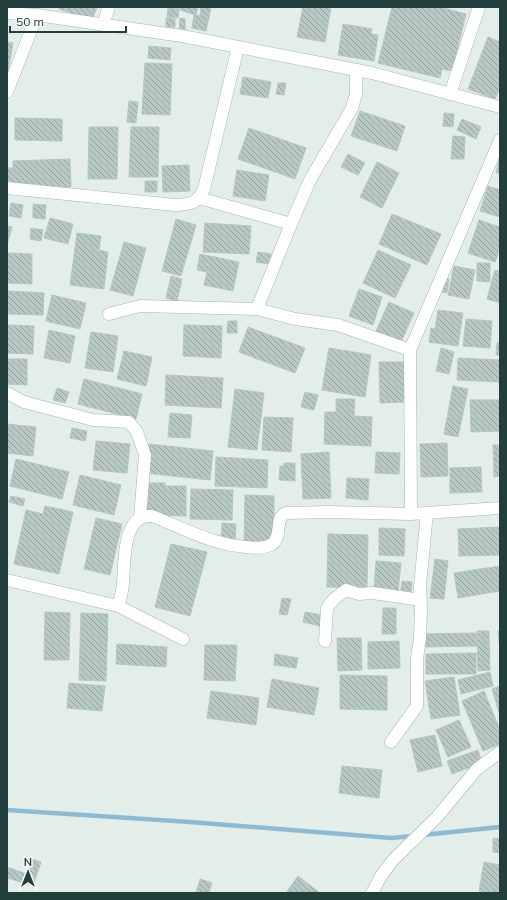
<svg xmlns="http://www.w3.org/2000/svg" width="507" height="900" font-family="Mulish,sans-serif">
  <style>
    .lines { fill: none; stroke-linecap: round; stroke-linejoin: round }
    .stream { stroke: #8bbad2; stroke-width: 4.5 }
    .building { fill: url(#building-back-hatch); stroke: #b5c7c3 }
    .minor-casing { stroke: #a6b5b2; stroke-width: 13 }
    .minor { stroke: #fff; stroke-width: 12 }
  </style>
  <defs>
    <pattern id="building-back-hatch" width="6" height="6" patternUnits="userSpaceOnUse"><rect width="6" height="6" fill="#b8c8c4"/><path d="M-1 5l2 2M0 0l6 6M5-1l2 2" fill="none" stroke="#95a4a0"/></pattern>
  </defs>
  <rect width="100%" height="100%" fill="#e3edea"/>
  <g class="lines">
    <path class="stream" d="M7,810L190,822L391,838L414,836
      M423,835L500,827"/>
  </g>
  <path class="building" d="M59,7H97L92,20L59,9Z
    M180,7H198L196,15L180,10Z
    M201,7H211L206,31L192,28L194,15L200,16Z
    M303,7H331L325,42L297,37Z
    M392,7H426L430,8L431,7H439L466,14L452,71L442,69L440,78L378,63Z
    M168,8L179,9L178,18L167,17Z
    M166,18L175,19V27H166Z
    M180,18L185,19V32L179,31Z
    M343,24L372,29L371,34L378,35L374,61L338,55Z
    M488,37L500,42V88L495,99L468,89Z
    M7,42L13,43L8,71H7Z
    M149,46L171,48L170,60L148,58Z
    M145,63L172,64L170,115L142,114Z
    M243,77L271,82L268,98L240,94Z
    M278,83H286L284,95L276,94Z
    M129,101L138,102L136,123L127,122Z
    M360,111L405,126L397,151L351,136Z
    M444,113L454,114L453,127L443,126Z
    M15,118L62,119V141L15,140Z
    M462,119L481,127L476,139L457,130Z
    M89,127H118L117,179H88Z
    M131,127H159L158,177H129Z
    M249,128L306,148L295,179L238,159Z
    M453,136L465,137L464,159H451Z
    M348,154L365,163L358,175L341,167Z
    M500,156V173H496Z
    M70,159L71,187L40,189L39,184L7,186V168H13V161Z
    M377,162L399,173L382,208L360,197Z
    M189,165L190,191L163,192L162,166Z
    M237,170L269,175L265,201L233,196Z
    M145,181H157V192H145Z
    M488,186L500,190V217L480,211Z
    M11,203L23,205L21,218L9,216Z
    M33,204L46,205L45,219L33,218Z
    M392,214L441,234L427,265L379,244Z
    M50,218L73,224L68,244L44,238Z
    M176,219L196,225L181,276L162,271Z
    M479,220L500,227V248L495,262L468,253Z
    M205,223L251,226L249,254L203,252Z
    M7,226L12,227L7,245Z
    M31,228L43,230L41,241L30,239Z
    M77,233L101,236L99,250L108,252L104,289L70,285Z
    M124,242L146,248L133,296L110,290Z
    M378,250L411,265L395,298L363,283Z
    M258,252L271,254L269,264L256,262Z
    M8,253L32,254V284L7,283Z
    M200,254L239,262L233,291L204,285L207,272L197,270Z
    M477,263H490V282L477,281Z
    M454,266L475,270L469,299L448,295Z
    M495,270L500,271V303L487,299Z
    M171,276L182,279L177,301L166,298Z
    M444,278L449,279L447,293L442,292Z
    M359,289L382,297L373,325L349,316Z
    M7,291L44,293L43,315L7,314Z
    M52,295L86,303L80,329L46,321Z
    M389,302L414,313L401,342L376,331Z
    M438,310L463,313L458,346L429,342L431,328L435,329Z
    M466,319L492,321L490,348L463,346Z
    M228,321H237V333H227Z
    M7,325L34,326L33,354L7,353Z
    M184,325L222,326L221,358L183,356Z
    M248,327L305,348L295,373L239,352Z
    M49,330L75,336L70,363L44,358Z
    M91,332L118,336L113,372L85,368Z
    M497,343H500V355H496Z
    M329,348L371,355L365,397L322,390Z
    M441,348L454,352L449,374L436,371Z
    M124,351L152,357L146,386L117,379Z
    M458,358L500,360V382L457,380Z
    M7,359H27V385L7,384Z
    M379,362H404V402L380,403Z
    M166,375L223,378L221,408L165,405Z
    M84,379L142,394L136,419L78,404Z
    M453,386L468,389L458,437L444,434Z
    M57,388L69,392L65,403L53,400Z
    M235,389L264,393L257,450L228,447Z
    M305,392L318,395L314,410L301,407Z
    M336,399H355L354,416L372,417L371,446L324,444L325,412H336Z
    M470,400H500V431L471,432Z
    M170,413L192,415L190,438L168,437Z
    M264,417L293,418L291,452L262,450Z
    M7,424L36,427L33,456L7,453Z
    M72,428L87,431L85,441L70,438Z
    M96,441L130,444L127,473L93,470Z
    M447,443L448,476L421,477L420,444Z
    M149,444L213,451L210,480L145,473Z
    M493,445H500V476L494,477Z
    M329,452L331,498L303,499L301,454Z
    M376,452L400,453L399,474L375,473Z
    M216,457L268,460L267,488L215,486Z
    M16,459L69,472L62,499L10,486Z
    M284,463H295V481L279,480L280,466H284Z
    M481,467L482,492L450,493V468Z
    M80,475L121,485L114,515L73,505Z
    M347,478L369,479L368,500L346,498Z
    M145,483H165V486H186V516L144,515Z
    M191,489L233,490L232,520L190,519Z
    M245,495L274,496V542H244Z
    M11,496L25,499L23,506L9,502Z
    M45,506L73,512L59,574L14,564L26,510L43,514Z
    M96,518L122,524L110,575L84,569Z
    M222,523L236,524L235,542H221Z
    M500,527V555L459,556L458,529Z
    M379,528L405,529L404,556L379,555Z
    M328,534L368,535L367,588L327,587Z
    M171,544L207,552L190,616L155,607Z
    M435,559L448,561L444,599L430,598Z
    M376,561L401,563L398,591L374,588Z
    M500,566V591L458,598L454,573Z
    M402,581L412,582L411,592L401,590Z
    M282,598L291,599L287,615L279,614Z
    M383,608H396V634H382Z
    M45,612L70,613L69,660H44Z
    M305,612L322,615L320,626L303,622Z
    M81,613L108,614L106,681L79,680Z
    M477,631H489L490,670L478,671Z
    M498,631H500V651Z
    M476,633L477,646L422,647V634Z
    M337,638H361L362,670L338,671Z
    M399,641L400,668L368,669V642Z
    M117,644L167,647L166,667L116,664Z
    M205,645H237L235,681L204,680Z
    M476,653V674H426V654Z
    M275,654L298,658L296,668L274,665Z
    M490,672L493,686L461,694L458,680Z
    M340,675L387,676V710L340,709Z
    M454,677L460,715L431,719L425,681Z
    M272,679L319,688L314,715L267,707Z
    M69,683L105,686L102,711L67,708Z
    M500,686V716L492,689Z
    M211,691L259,698L256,725L207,718Z
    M484,691L500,730V744L483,751L462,701Z
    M459,720L471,747L448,757L436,730Z
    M435,735L442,766L418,772L410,740Z
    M478,750L482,763L452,774L447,761Z
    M342,766L382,770L379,798L339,793Z
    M493,838L500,839V853L493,852Z
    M32,859L41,862L33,886L7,878V867L27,874Z
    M484,862L500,865V893L479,891Z
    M298,876L320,893H286Z
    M200,879L212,883L209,893H196Z"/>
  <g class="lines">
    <g class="minor-casing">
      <path id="minor" d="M7,13L37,15L182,36L372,73L500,107
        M103,25L109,7
        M7,92L37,15
        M450,94L479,7
        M7,188L175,205C191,204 197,204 204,189L238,47
        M199,198L291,224
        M257,309L291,224L310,180L352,108L356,94V70
        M109,314L140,306L257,309L295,319L338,325L410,350
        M7,393L24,402L93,420L129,422L137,432L145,455L140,518
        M411,514L410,350L500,140
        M7,580L118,606L183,639
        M118,606C120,601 121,596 122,591C126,569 119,514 152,516C173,524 194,535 215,541C228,545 262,552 272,544C283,537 274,517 286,513L329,512L411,514L500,508
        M325,641L327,608L334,599L346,590L359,594L373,593L421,600
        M391,742L417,706V658L420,639L421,609L420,586L427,513
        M372,893L381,876L393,860L437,817L477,769L500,752"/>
    </g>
    <use href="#minor" class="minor"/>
  </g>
  <rect width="507" height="900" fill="none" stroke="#233f3c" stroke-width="16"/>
  <g transform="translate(28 872)" stroke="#f4f9f8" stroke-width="3" paint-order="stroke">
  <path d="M0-3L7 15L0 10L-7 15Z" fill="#233f3c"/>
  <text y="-6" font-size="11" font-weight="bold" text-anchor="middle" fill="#233f3c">N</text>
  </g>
  <path d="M10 26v6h116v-6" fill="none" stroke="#233f3c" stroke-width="2"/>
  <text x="16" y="26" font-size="12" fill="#233f3c" stroke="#f4f9f8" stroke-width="3" paint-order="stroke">50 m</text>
</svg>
